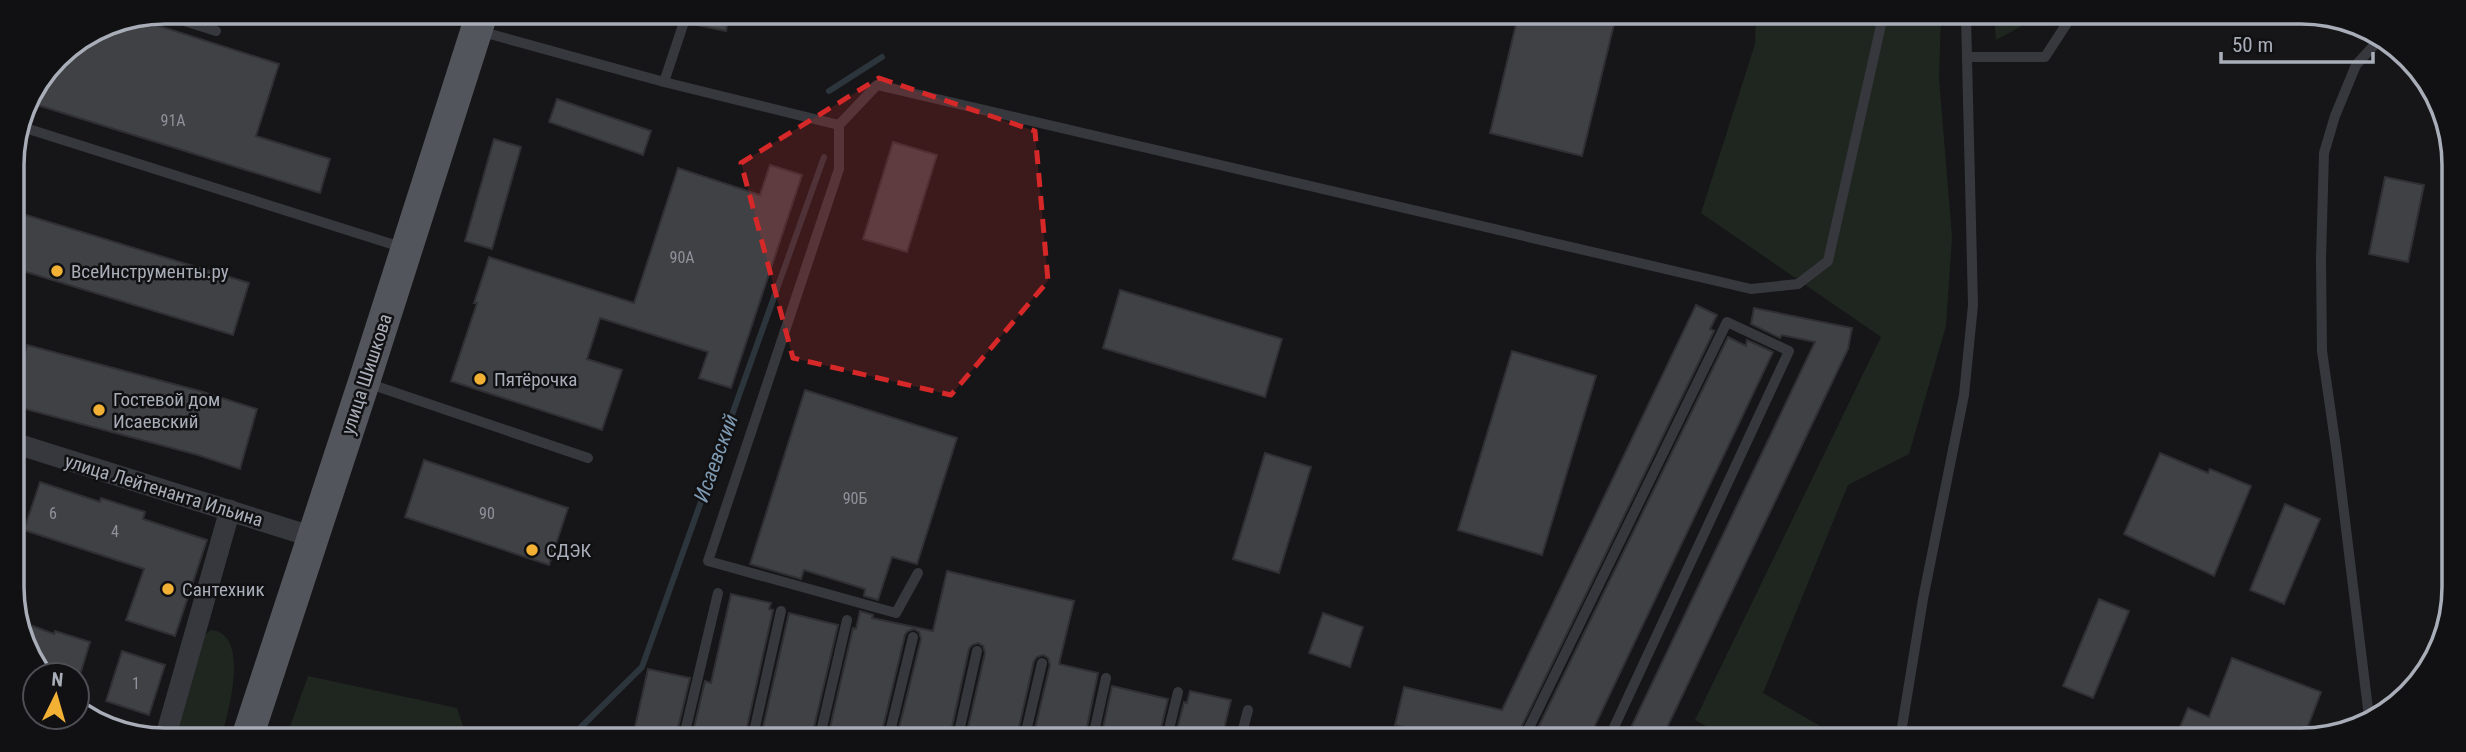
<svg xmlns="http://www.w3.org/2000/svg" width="2466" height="752" font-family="'Roboto Condensed',sans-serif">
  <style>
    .green { fill: #1e261f }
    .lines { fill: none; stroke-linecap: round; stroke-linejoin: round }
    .stream { stroke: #2c353c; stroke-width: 6 }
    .building { fill: #404145; stroke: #303034; stroke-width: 2 }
    .lane { stroke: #37383d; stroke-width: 10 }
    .street { stroke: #37383d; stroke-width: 21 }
    .primary { stroke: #53555c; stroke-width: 32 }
    .marked { fill: #d62828; fill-opacity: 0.2; stroke: #d62828; stroke-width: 5; stroke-dasharray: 14 9; stroke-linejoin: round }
    .poi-dot { fill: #f2b134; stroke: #111113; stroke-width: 2.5 }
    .labels { text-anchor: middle; stroke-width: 5; stroke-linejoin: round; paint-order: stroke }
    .number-label { font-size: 16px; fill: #8e929b }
    .poi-label { font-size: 19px; fill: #a8adb8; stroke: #111113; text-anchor: start }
    .street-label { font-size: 19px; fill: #a8adb8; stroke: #111113 }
    .water-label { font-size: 21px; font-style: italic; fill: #7f9bb3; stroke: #111113 }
    .rim { fill: none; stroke: #a8adb8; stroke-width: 3.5 }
  </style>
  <rect width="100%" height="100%" fill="#161618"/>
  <path class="green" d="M1756,16L1941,17L1939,78L1952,237L1946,326L1909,454L1848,485L1763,693L1841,738H1728L1695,720L1881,337L1701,213L1755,44Z
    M1994,17H2033L2031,21L1996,40Z
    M211,630C251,634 228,712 222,735H169L197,640Z
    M308,676L457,708L466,735H287Z"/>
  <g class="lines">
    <path class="stream" d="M829,91L882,57
      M573,735L642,667L824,157"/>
  </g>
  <path class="building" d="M679,14H729L726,31L692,24L689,16L683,14L679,16Z
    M1518,16H1616L1582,156L1490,133Z
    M134,18L279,64L256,136L330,159L320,193L34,104L42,79L57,57L107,24Z
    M557,99L651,131L643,155L549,122Z
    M494,139L521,147L492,249L465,241Z
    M893,142L937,155L907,252L863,239Z
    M770,165L802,175L731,388L699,378L708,352L600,318L587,359L622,370L602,430L451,381L477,303H474L489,257L634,303L678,168L760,195Z
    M2385,177L2424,185L2408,262L2369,254Z
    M13,211L249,283L233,335L13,268Z
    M1120,290L1282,339L1265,397L1103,348Z
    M1696,305L1717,315L1710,329L1714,331L1516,738L1445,737L1395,725L1404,687L1502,710Z
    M1754,308L1852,328L1848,349L1662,738H1626L1815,342L1782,335L1780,338L1751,324Z
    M1728,337L1746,346L1747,340L1773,352L1589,738H1533Z
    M27,345L200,391L257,409L240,469L198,455L14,406V394Z
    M1512,351L1596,376L1542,555L1458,530Z
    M805,390L957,438L917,564L892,557L878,600L864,596L865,589L804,570L801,579L750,564Z
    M1265,453L1311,467L1279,573L1233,559Z
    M2160,453L2208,473L2210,469L2251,486L2214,576L2124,534Z
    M424,460L568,508L549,565L405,517Z
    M40,482L100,502L101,498L145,512L143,519L207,540L175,636L126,620L144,569L24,530Z
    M2285,504L2320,519L2284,604L2250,590Z
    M947,571L1074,601L1059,664L1098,673L1085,737H1033L1050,665L1048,658L1043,655L1037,657L1034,661L1017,736H966L985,653L983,646L978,643L972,645L969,649L950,736H897L921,639L919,632L914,629L908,631L905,635L881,736H828L853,628L856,629L860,611L873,615L872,618L933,631Z
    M731,594L771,603L769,609L773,610L745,736H692L705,681L711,683Z
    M2099,599L2129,611L2093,698L2063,686Z
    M789,613L838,625L812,736H761Z
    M1323,613L1363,627L1350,667L1309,653Z
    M17,620L54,634L55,631L90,642L80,675H44Z
    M122,651L165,665L149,715L106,701Z
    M2232,658L2321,692L2303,739H2175L2188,708L2209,717Z
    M648,669L690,678L676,736H633Z
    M1112,686L1168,699L1159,737H1101Z
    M1190,691L1231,700L1222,737H1175L1184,702L1187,703Z"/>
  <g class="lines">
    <path class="lane" d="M159,13L216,31
      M479,31L664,82L839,125
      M1969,57H2045L2071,17
      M664,82L684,22
      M19,126L404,248
      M367,383L588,458
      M918,573L896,613L708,561L839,169V125L877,85L1751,289L1798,284L1828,261L1883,16
      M2369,717L2337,455L2322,351L2321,259L2324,153L2335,116L2356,65L2378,41
      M684,736L718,593
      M753,736L781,611
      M820,736L847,620
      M889,736L913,637
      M958,736L977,651
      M1025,736L1042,663
      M1093,737L1106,678
      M1167,737L1178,692
      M1241,737L1248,710
      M1309,737L1310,732
      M1524,738L1727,322L1789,351L1609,738
      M1900,739L1923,599L1964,395L1973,305L1966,17"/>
    <path class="street" d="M14,443L313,537
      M166,735L230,510"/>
    <path class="primary" d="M248,735L364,382L482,13"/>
  </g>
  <path class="marked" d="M879,78L1035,131L1048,281L951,395L793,358L741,163Z"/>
  <g class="poi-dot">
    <circle cx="57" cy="271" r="7"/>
    <circle cx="480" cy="379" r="7"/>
    <circle cx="99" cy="410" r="7"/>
    <circle cx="532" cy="550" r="7"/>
    <circle cx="168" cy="589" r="7"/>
  </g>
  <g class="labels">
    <g class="number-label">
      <text x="173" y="126">91А</text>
      <text x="682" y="263">90А</text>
      <text x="855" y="504">90Б</text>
      <text x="53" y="519">6</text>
      <text x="487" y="519">90</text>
      <text x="115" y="537">4</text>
      <text x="136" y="689">1</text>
    </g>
    <g class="poi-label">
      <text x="71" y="278">ВсеИнструменты.ру</text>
      <text x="494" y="386">Пятёрочка</text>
      <text x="113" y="406">Гостевой дом<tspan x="113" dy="22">Исаевский</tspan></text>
      <text x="546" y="557">СДЭК</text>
      <text x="182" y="596">Сантехник</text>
    </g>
    <g class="street-label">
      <text transform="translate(366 374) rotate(-72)" y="7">улица Шишкова</text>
      <text transform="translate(164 490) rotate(17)" y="7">улица Лейтенанта Ильина</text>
    </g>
    <g class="water-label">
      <text transform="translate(716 458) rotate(-70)" y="7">Исаевский</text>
    </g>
  </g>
  <path d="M0 0H2466V752H0ZM165 24H2301A141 141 0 0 1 2442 165V587A141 141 0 0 1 2301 728H165A141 141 0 0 1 24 587V165A141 141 0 0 1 165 24Z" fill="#111113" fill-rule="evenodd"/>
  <path class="rim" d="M165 24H2301A141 141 0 0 1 2442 165V587A141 141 0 0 1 2301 728H165A141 141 0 0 1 24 587V165A141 141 0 0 1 165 24Z"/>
  <g transform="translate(56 696) rotate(5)"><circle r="33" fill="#111113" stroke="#4d4f55" stroke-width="2"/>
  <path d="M0-5L12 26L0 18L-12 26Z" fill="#f2b134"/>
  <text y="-10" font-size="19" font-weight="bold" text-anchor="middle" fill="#a8adb8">N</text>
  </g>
  <path d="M2221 52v10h152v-10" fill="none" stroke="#a8adb8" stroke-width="3.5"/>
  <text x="2232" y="52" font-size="21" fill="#a8adb8" stroke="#111113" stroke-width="5" paint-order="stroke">50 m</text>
</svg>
